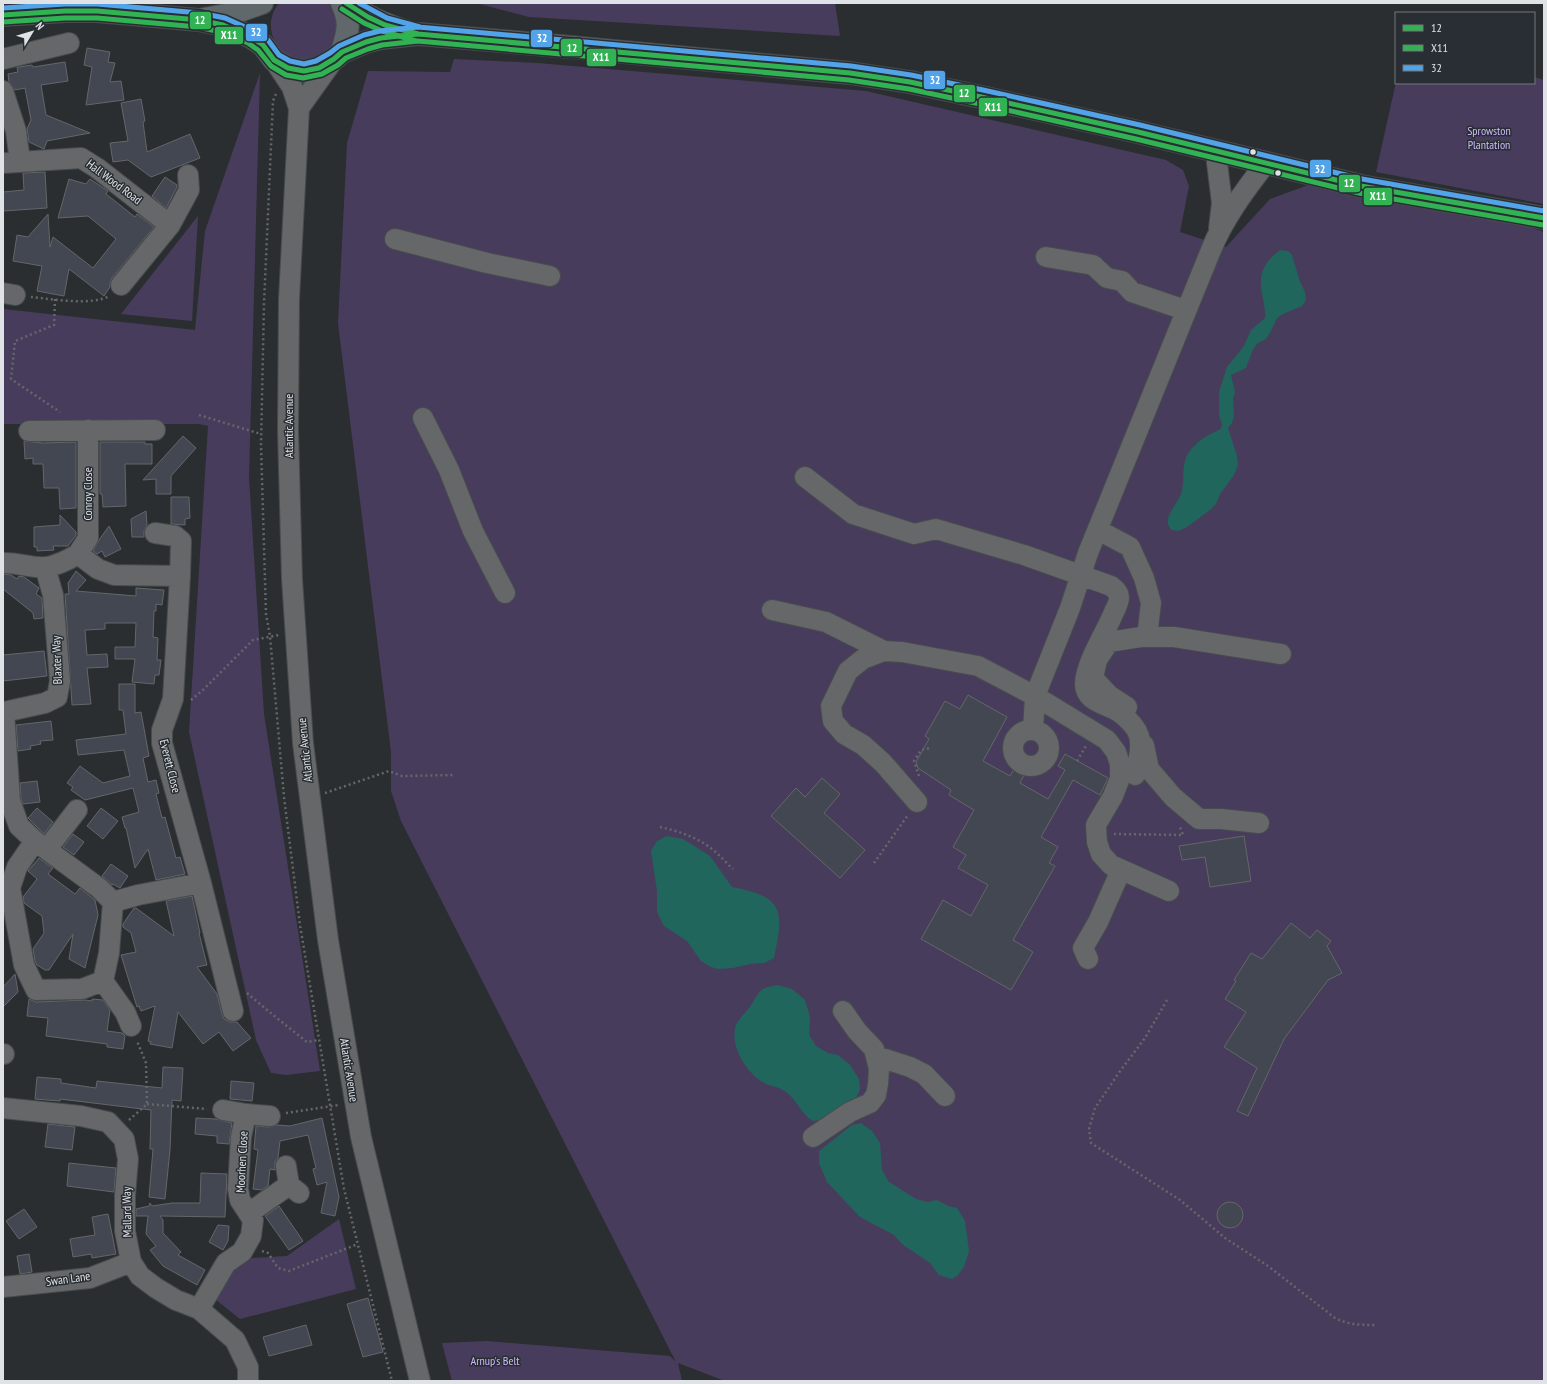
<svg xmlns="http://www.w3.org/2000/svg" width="1547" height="1384" font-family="'PT Sans Narrow',sans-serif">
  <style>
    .green { fill: #483c5d }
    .water { fill: #21665c }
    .building { fill: #434752; stroke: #646669 }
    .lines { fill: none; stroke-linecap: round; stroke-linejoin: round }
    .minor-casing { stroke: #484c4e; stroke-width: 22 }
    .major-casing { stroke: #484c4e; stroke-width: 24 }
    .path { stroke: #656768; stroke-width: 2.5; stroke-dasharray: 2 3; stroke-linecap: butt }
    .minor { stroke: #656769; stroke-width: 20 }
    .major { stroke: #61686b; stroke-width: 22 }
    .bus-1-casing { stroke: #282e33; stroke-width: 8 }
    .bus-2-casing { stroke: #282e33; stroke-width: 8 }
    .bus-3-casing { stroke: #282e33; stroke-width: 8 }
    .bus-1 { stroke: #32b353; stroke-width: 5 }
    .bus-2 { stroke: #32b353; stroke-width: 5 }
    .bus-3 { stroke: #53a3e8; stroke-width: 5 }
    .bus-dot { fill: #dfe3e6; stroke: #282e33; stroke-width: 1.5 }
    .labels { text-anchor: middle; stroke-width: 3; stroke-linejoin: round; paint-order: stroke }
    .park-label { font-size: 12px; fill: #d0b8fd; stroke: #282e33 }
    .street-label { font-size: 12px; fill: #dfe3e6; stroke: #282e33 }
    .line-badge { stroke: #282e33; stroke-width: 1.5 }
    .badge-label { font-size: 11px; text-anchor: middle; font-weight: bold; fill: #fff }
  </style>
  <rect width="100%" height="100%" fill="#2b2e30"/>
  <path class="green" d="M279,3H332L340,19C338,28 337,39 333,47C332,49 329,51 326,53C295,79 253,36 279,3Z
    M476,3H835L840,36L529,17Z
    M454,59L537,63L866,91L1166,160L1183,170L1189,186L1180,232L1226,247L1270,199L1311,184L1524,225L1544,232V1381H725L678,1363L682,1381H452L442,1343L487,1341L670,1356L676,1362L401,821L391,791V752L338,323L347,143L368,71L450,72Z
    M260,73L249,478L264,714L320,1071L286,1075L271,1073L256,1040L189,732L208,426L199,424H3V309L195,330L205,231Z
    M1534,77L1544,80V204L1376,172L1396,82L1534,83Z
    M198,216L192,321L121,314Z
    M339,1219L356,1289L240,1319L215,1299L232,1272L252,1258L287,1256Z"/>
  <path class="water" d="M1280,250L1288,251L1292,255L1300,282L1305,292L1306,300L1302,306L1283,314L1277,318L1271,331L1266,339L1258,343L1253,349L1246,368L1231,375L1235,392L1233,399L1234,416L1232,423L1228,428L1237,456L1238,465L1234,475L1220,494L1216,504L1211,509L1187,527L1178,531L1172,530C1160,521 1177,504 1181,494C1186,481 1180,465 1189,452C1197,441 1209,434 1221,429L1222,424L1219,416V392L1227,367L1244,346L1251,330L1265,318C1266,306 1261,295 1261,284C1260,269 1269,258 1280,250Z
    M667,836L683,839L710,856L732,887C784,897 784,910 774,958L764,963L750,964L733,968L718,969L711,967L701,961L687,941L664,926L657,912V891L651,851L657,841Z
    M778,985L792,989L805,1000L810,1017L809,1035L816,1046L828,1053L838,1055L850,1065L859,1079L860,1089L856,1098L825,1119L813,1121C801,1114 797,1100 786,1092C779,1086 768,1086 761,1081C746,1071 729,1045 736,1025C738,1019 745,1014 749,1008C760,994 755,988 778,985Z
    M861,1123L872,1131L880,1143L882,1170L889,1182L916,1199L928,1202L937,1200L948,1206L957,1208L965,1221L969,1251L964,1267L958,1275L952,1279L939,1275L930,1263L902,1244L894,1235L860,1217L827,1182L819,1163V1151L852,1125Z"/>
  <path class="building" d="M87,48L110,52L108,62L115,63L110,82L121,81L124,100L86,105L92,67L84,65Z
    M65,62L68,81L41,85L46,115L90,133L47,141L44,149L29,142L27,129L31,120L25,88L15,90L9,82L8,74L18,72L17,67H19L32,65L33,67Z
    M141,99L145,121L143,122L147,152L190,134L200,158L151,177L128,160L113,162L110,143L128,141L121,103Z
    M45,172L47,208L3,211V192L24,190L23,173Z
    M165,177L177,185V187L166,208L152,196Z
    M69,179L86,184L90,179L108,191L106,194L135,217L137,214L154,227L112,278L110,283V287L104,296L69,269L64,296L37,291L42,266L13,261L17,235L28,237L48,214L50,247L53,237L93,268L116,239L88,216L58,218Z
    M183,436L196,448L171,476V494H156V479L143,480Z
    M24,441L43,443L76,442V508L60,509L59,488H44L43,464H33V458L25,459Z
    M100,442H145V444H152V464H125L126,506L103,507L102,494H100Z
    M171,497H189L190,518L185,519V525L171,524Z
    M146,511L147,525L144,531V537H132L131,519Z
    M60,515L76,532V535L68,546H53L54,550L37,551V547H34V527L60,525Z
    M109,526L121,549L105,557L102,551L97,554L93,551L99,540Z
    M76,571L86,580L76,591L136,596V588L164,590L162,605L156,604V611H154L153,637L158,638L157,660H161L159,675H155L154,684L132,682L135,659H115V647H135L136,623H105V629L85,630L87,655L107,654L108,667L87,668L91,704L72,705L65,594H69L68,583Z
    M3,574L11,575L17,579L19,576L24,577L39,588L36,594L42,598L43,618L34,619L33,613L3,589Z
    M44,651L47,676L3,681V655Z
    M119,684H135V713L141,712L149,756L143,758L148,782L156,780L159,793L156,794L162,818L165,817L176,858L180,857L185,874L156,880L148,849L135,868L126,828H125L122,817L139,812L133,788L85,800L71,790L73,787L67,783L80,766L103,783L130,776L124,750L78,755L76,740L126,734L123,710H119Z
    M968,695L1007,717L983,761L1010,776L1014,769L1024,775L1020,783L1048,799L1065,770L1058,766L1065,754L1108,778L1100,795L1073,780L1041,837L1058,847L1049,863L1055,866L1013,940L1033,952L1011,990L921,939L943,900L971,916L988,885L958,868L966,855L953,847L974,810L949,795L951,790L918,768L916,762L929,739L925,736L945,701L960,709Z
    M51,721L53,740L40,741L41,744L30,746L31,749L18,751L16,725Z
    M822,778L840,794L824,813L865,850L840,878L771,816L796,788L805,797Z
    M37,781L40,802L23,804L21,799L20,783Z
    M37,808L53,822L44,834L28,818Z
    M101,808L118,821L103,839L87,826Z
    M73,834L84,842L74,855L63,847Z
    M1244,836L1251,881L1210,887L1205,857L1182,860L1179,846Z
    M39,858L53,868L48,874L75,894L80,888L95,900L98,915L85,968L69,959L73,934L49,970H45L37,965L35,961L33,949L44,933L42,916L24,903L23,897L37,879L28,871Z
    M111,864L128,876L120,888L113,884L112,885L102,876Z
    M192,896L200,933H199L207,965L197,967L217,994L222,1014L224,1019L230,1022H237L251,1038L233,1051L219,1032L203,1044L178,1012L172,1048L150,1044L151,1042L148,1041L155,1006L141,1011L139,1006L137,1007L121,955L136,952L131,933L123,927V924L134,908H136L174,936L166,901Z
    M1291,923L1310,938L1317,930L1331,941L1327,946L1342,973L1328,980L1284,1039L1248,1116L1237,1111L1257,1068L1224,1047L1246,1012L1225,999L1236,981L1234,980L1251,953L1262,959Z
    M15,974L18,992L3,1007V987Z
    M29,999L36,1002L85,1000L92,1001V999L103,1000L110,1010L107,1031L122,1033L125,1036L123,1049L107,1047V1044L46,1036L48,1018L27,1016Z
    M163,1067L183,1068L181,1101L172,1100L170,1150L165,1199L149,1197L153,1149H150L151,1110L60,1099V1101L35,1099L37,1077L61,1079V1083L96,1088L97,1081L162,1088Z
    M231,1081L254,1083L252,1101L230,1099Z
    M196,1118L216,1119L232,1123L229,1144L217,1143V1136L195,1134Z
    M322,1118L339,1197L335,1216L321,1213L327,1182L317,1185L313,1169L316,1168L308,1135L280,1141L278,1158L275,1162V1170L270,1169L268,1186L262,1190L253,1189L258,1150L254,1149L256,1126L269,1127L277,1125L290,1126Z
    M48,1124L75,1127L72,1150L45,1147Z
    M69,1163L116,1168L114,1192L67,1186Z
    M201,1173L227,1174L225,1217L160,1216L163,1220V1233L181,1252L178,1255L205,1270L197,1285L163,1266L150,1250L156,1246L146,1234L148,1216H136V1209L149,1206L150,1203L152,1206L172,1203H200Z
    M1217 1215a13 13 0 1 1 26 0a13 13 0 1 1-26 0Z
    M279,1206L303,1241L289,1250L265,1216Z
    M24,1209L37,1227L19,1239L6,1221Z
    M108,1214L116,1254L92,1258L91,1254L73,1257L70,1239L95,1235L92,1217Z
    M218,1225L229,1226L228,1241L223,1250L209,1242Z
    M29,1254L32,1272L20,1274L17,1256Z
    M368,1298L383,1352L363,1357L347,1304Z
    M306,1325L312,1345L269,1356L263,1337Z"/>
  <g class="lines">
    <g class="minor-casing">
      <path id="minor" d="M3,59L69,43
        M274,60L292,87L299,108L289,299L288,431L292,579L303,743L328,940L361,1137L420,1381
        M3,91L16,131L20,162
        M299,108L334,59
        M1217,151V163L1222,203L1219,228
        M3,163L81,158L97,168L170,225L189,190L188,175
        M395,239L487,263L550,276
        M1046,257L1093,265L1107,278L1122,281L1132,292L1185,310
        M121,285L170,225
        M3,293L15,295
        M423,418L449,470L473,531L505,593
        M29,431L155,430
        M805,477L853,514L914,534L936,529L1024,555L1111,586C1115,589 1119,592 1119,598C1119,602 1116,608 1114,612C1106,632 1086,662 1085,683C1084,702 1107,704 1119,712C1127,718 1136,726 1139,736C1142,749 1138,762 1135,775
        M1102,532L1130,547L1144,578L1151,603L1147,637
        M78,554L88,538V430
        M3,563C18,562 32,569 47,567C58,565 68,560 78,554L98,569L114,575L180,576L181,541L175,536L155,533
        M180,576L173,699L162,730V743L201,883L233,1011
        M772,610L826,622L884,651L902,652L978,666L1035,696L1033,730
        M884,651L863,659L848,671L831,706L833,721L844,734L863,745L883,763L917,802
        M1127,707L1110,696L1093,678L1097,660L1109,642L1141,637H1174L1281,654
        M4,712L10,801L19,826L35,841L99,888L113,902L109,953L103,981L82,989L36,990L24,965L10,888L17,867L35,841
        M4,712L45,703L57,697L60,681L53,595L45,567
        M1013 748a18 18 0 1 1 36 0a18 18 0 1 1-36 0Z
        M1144,745L1149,769L1173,797L1199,819H1221L1259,823
        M47,849L77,810
        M1169,891L1111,865L1101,854L1097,842L1096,825L1113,796L1120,778V764L1116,752L1107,740L1035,696L1070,608L1088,553L1211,250C1224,218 1245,190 1266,163
        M113,902L138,895L201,883
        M1088,959L1083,948L1098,922L1121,870
        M103,981L125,1012L131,1026
        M3,1054H4
        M876,1056L910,1067L924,1074L945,1096
        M3,1108L81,1116L108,1122L124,1139L128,1159L125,1195V1231L131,1262L140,1276L156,1288L176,1300L199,1309L235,1340L248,1367V1381
        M223,1110L246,1114L270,1116
        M813,1137L850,1112L870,1103L876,1095L878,1084L879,1069L874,1049L857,1031L843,1011
        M286,1166L289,1185L299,1193
        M249,1213L289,1185
        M3,1287L90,1278L131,1262
        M199,1309L226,1263L242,1252L251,1236L253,1220L240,1200L238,1189L241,1137L246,1114"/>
    </g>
    <g class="major-casing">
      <path id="major" d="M346,3C368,17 383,24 408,32
        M3,15L65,11H97L199,20L223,25L251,37L263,45L274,60L288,68L304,71L319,68L334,59L342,52L366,42L381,38L418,34L559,46L850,73L910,82L981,97L1138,132L1361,186L1544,218
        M204,19L231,14L262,3
        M342,52C348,32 351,22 342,3"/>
    </g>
    <path class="path" d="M276,94L273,101L264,303L261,445L266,614L270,636L284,797L300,925L344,1189L392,1381
      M31,297C51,299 92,306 109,296
      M55,299L54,325L15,341L11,379L60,412
      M199,415L261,434
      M191,700L203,690L253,640L279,635
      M1077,761L1086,746
      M1019,772L1024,765
      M919,776L914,761L921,750L930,748
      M325,793L389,771L402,776L455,775
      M660,827C678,831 697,837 712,849C720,855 726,863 733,869
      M1114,834L1183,835L1180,827
      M874,863L908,815
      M247,993L273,1015L307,1042L319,1040
      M1167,1000L1145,1038L1118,1074L1095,1108L1089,1129L1091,1143L1180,1200L1225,1238L1268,1266L1335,1318C1349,1325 1361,1325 1376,1325
      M147,1104L207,1109
      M286,1113L339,1105
      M129,1120L147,1104L146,1063L137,1041
      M262,1251L268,1253L278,1268L289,1271L358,1244"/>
    <use href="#minor" class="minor"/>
    <use href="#major" class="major"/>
    <g class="bus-1-casing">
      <path id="bus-1" d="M346,3L368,17L385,25L418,34
        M3,15L65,11H97L199,20L223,25L251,37L263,45L274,60L288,68L304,71L319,68L334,59L342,52L366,42L381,38L418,34L850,73L910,82L981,97L1138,132L1361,186L1544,218"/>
    </g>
    <g class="bus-2-casing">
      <path id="bus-2" d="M342,9L364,23L382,31L416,41
        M3,22L65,18H97L198,27L221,32L248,43L258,50L271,66L286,75L303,78L322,74L338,65L346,58L368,49L382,45L418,41L849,80L909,89L980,104L1136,139L1359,193L1543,225"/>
    </g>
    <g class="bus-3-casing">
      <path id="bus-3" d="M359,3L387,18L420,27
        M3,8L65,4H97L200,13L225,18L254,31L268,40L279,55L290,61L304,64L316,61L330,53L339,46L364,35L380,31L418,27L851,66L911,75L983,90L1140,125L1362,179L1544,211"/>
    </g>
    <use href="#bus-1" class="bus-1"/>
    <use href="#bus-2" class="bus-2"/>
    <use href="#bus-3" class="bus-3"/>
  </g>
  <g class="bus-dot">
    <circle cx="1253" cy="152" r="3.5"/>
    <circle cx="1278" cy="173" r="3.5"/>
  </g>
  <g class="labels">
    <g class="park-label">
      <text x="1489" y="135">Sprowston<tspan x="1489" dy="14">Plantation</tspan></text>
      <text x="495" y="1365">Arnup's Belt</text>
    </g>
    <g class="street-label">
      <text transform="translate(114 182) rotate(37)" y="4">Hall Wood Road</text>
      <text transform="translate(289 426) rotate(-90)" y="4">Atlantic Avenue</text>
      <text transform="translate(88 494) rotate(-90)" y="4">Conroy Close</text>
      <text transform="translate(57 660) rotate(-92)" y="4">Blaxter Way</text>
      <text transform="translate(305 750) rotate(-96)" y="4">Atlantic Avenue</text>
      <text transform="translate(170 766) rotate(76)" y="4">Everett Close</text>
      <text transform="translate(349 1070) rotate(81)" y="4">Atlantic Avenue</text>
      <text transform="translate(242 1162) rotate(-87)" y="4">Moorhen Close</text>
      <text transform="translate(127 1212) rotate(-91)" y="4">Mallard Way</text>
      <text transform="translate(68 1279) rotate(-8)" y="4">Swan Lane</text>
    </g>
  </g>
  <g class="line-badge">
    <rect x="189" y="11" width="23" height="19" rx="4" fill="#32b353"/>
    <rect x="245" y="23" width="23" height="19" rx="4" fill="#53a3e8"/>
    <rect x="214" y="26" width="30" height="19" rx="4" fill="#32b353"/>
    <rect x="530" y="29" width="23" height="19" rx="4" fill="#53a3e8"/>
    <rect x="560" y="38" width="23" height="19" rx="4" fill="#32b353"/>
    <rect x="586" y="48" width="31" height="19" rx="4" fill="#32b353"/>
    <rect x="923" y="70" width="23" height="20" rx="4" fill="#53a3e8"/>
    <rect x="953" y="84" width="23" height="19" rx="4" fill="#32b353"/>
    <rect x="978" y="97" width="30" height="20" rx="4" fill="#32b353"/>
    <rect x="1309" y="159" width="23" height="19" rx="4" fill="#53a3e8"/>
    <rect x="1338" y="174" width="23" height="19" rx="4" fill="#32b353"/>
    <rect x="1363" y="187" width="30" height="19" rx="4" fill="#32b353"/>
  </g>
  <g class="badge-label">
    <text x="200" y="24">12</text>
    <text x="256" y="36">32</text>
    <text x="229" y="39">X11</text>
    <text x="542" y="42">32</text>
    <text x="572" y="52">12</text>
    <text x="601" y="61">X11</text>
    <text x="935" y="84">32</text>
    <text x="964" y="97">12</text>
    <text x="993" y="111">X11</text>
    <text x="1320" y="173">32</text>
    <text x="1349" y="187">12</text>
    <text x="1378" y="200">X11</text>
  </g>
  <rect width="1547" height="1384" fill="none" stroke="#dfe3e6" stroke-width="8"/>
  <rect x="1395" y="12" width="140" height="72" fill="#282e33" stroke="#71767b"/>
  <rect x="1403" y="25" width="20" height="6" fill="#32b353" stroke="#71767b"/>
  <text x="1431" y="32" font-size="12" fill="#dfe3e6">12</text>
  <rect x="1403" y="45" width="20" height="6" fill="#32b353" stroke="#71767b"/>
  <text x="1431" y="52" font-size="12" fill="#dfe3e6">X11</text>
  <rect x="1403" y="65" width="20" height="6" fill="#53a3e8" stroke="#71767b"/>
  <text x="1431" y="72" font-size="12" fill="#dfe3e6">32</text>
  <g transform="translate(32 32) rotate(52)" stroke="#282e33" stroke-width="3" paint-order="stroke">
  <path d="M0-3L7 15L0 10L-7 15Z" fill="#dfe3e6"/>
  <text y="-6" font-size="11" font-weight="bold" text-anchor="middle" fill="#dfe3e6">N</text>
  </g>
</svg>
